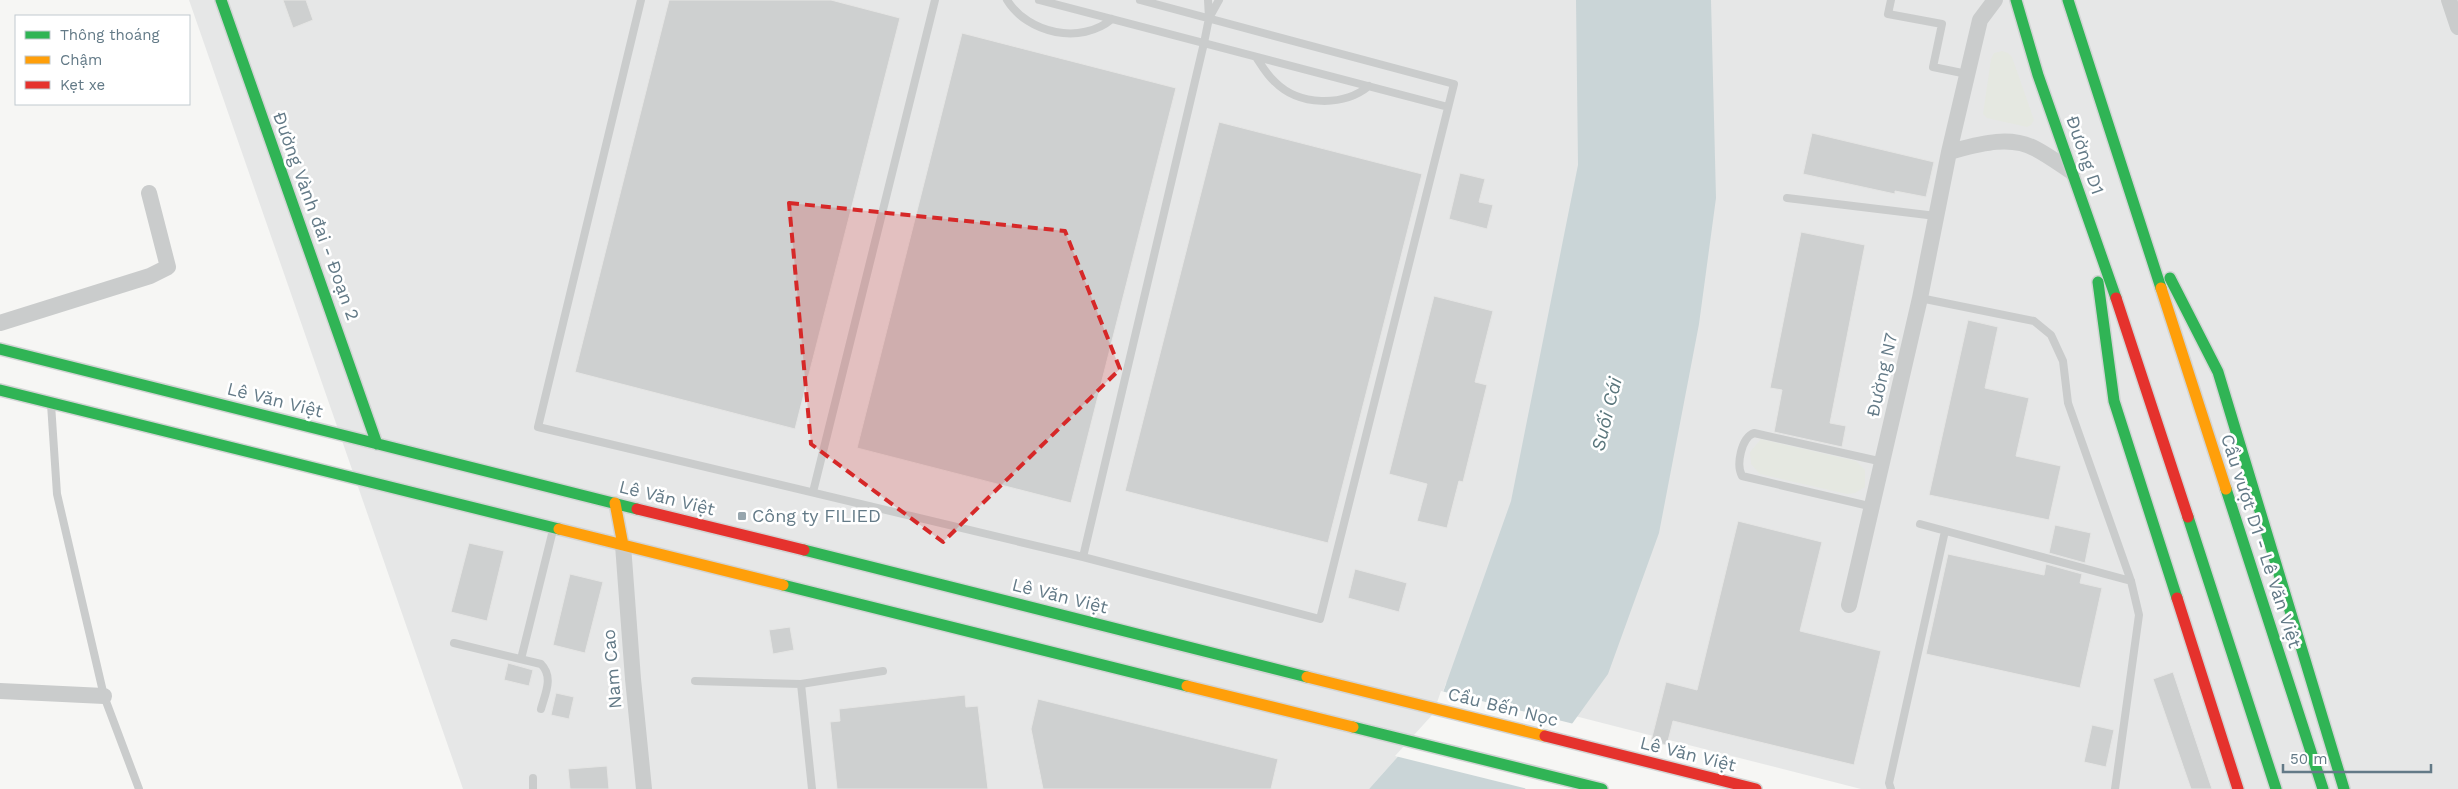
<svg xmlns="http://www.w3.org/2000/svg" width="2458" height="789" font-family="'Work Sans',sans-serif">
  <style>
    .built { fill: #e6e7e7 }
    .green { fill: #e5e8e1 }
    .water { fill: #cad5d7 }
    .pier { fill: #f6f6f4 }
    .building { fill: #ced0d0; stroke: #e5e5e4 }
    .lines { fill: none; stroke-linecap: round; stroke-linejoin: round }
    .fast-casing { stroke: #d2d4d4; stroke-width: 14 }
    .slow-casing { stroke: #d2d4d4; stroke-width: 14 }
    .jam-casing { stroke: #d2d4d4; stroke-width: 14 }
    .lane { stroke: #cacccc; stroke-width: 8 }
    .street { stroke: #cacccc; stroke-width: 16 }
    .fast { stroke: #30b455; stroke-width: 11 }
    .slow { stroke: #ff9f0a; stroke-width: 11 }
    .jam { stroke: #e5322d; stroke-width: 11 }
    .marked { fill: #d62828; fill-opacity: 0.2; stroke: #d62828; stroke-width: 4; stroke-dasharray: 10 6; stroke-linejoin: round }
    .poi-dot { fill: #96a5ad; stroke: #fff; stroke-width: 2 }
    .labels { text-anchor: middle; stroke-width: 5; stroke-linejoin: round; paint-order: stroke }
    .street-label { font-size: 18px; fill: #637a87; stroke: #fff }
    .poi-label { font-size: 18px; fill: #637a87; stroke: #fff; text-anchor: start }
    .water-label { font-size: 19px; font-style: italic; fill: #5a767c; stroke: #fff }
  </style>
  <rect width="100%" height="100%" fill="#f6f6f4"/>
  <path class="built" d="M189,0H2458V789H1861L1446,683L1435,715L1369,789H463Z"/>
  <path class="green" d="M2002,51L2008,53L2012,57L2034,120L2031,125L2027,127L1987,118L1983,114L1991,59L1994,53Z
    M1761,439L1856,461L1865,470V487L1855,493L1847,494L1760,474L1751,464L1750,452Z"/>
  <path class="water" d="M1576,0H1711L1716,198L1699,324L1659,533L1608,674L1525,789H1369L1435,715L1511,501L1578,165Z"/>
  <path class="pier" d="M1441,691L1574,724L1528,789L1395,756L1433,714Z"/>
  <path class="building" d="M283,0H306L313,20L293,28Z
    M669,0H831L900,18L795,429L575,372Z
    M962,33L1176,88L1071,503L857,448Z
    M1219,122L1422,174L1328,543L1125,491Z
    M1812,133L1934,162L1926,197L1895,191V194L1803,174Z
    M1460,173L1485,179L1479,202L1493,205L1487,229L1449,219Z
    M1801,232L1865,245L1830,423L1846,426L1842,447L1774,432L1782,390L1770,388Z
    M1434,296L1493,311L1475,382L1487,385L1463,482L1459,481L1447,528L1417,521L1427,484L1389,474Z
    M1968,320L1998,327L1985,388L2029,398L2016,456L2061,466L2049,520L1929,495Z
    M1738,521L1822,542L1800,631L1881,651L1854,765L1673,721L1667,745L1651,741L1666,682L1697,690Z
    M2055,525L2091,533L2085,563L2049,553Z
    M469,543L504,551L487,621L451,612Z
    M1948,554L2044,575L2046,564L2082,574L2080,583L2102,588L2080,688L1926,654Z
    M1355,569L1407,583L1399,612L1348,598Z
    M570,574L603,582L585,653L553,645Z
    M790,627L794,650L773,654L769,630Z
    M508,663L533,670L529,686L504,680Z
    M2173,672L2212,789H2191L2153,679Z
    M556,693L574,697L569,719L551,715Z
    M965,695L966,707L978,706L988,789H837L830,722L840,721L839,709Z
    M1038,699L1278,759L1271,789H1043L1031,729Z
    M2092,725L2114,730L2106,767L2084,762Z
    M607,766L609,789H570L568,769Z"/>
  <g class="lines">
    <g class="fast-casing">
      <path id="fast" d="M221,0L377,444
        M2016,0L2038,75L2116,298
        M2068,0L2161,288
        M2170,278L2218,372L2344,789
        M2098,282L2114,401L2177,598
        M0,349L637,509
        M0,390L559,529
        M2226,489L2323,789
        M2188,517L2276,789
        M804,550L1307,677
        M783,585L1187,686
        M1353,727L1602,789"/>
    </g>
    <g class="slow-casing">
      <path id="slow" d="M2161,288L2226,489
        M615,503L623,545
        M559,529L783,585
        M1307,677L1545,736
        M1187,686L1353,727"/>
    </g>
    <g class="jam-casing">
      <path id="jam" d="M2116,298L2188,517
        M637,509L804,550
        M2177,598L2238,789
        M1545,736L1756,789"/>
    </g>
    <path class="lane" d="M641,0L538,427L1083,557L1320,619L1454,84L1140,0
      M1007,0C1028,34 1081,45 1112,19
      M1039,0L1448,107
      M1891,0L1888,14L1942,24L1933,67L1967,74
      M1209,18L1219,0
      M1256,57C1262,66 1267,75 1275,82C1299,106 1343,107 1369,86
      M1787,198L1936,216
      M1920,298L2034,321L2051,335L2063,361L2068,403L2131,581L2139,615L2115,789
      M51,404L57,494L104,696L139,789
      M813,492L935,0
      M1873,507L1742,476C1736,465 1741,438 1754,433L1883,462
      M1920,524L2131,581
      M1083,557L1204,43L1209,18L1208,0
      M454,643L541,664C554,677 545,694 541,709
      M521,659L553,530
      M695,681L801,684L883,671
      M801,684L812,789
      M533,778V789
      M1891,789L1889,783L1945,531"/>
    <path class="street" d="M2449,0L2458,27
      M1949,152C1976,145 2009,134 2036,149C2049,156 2060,164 2072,172
      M0,323L150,276L168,267L149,193
      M623,545L633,679L644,789
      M1849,605L1920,298L1949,152L1980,20L1995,0
      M0,691L104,696"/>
    <use href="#fast" class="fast"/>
    <use href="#slow" class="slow"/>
    <use href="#jam" class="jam"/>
  </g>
  <path class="marked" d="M789,203L1065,231L1120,369L943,542L811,444Z"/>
  <rect class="poi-dot" x="737" y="511" width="10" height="10" rx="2.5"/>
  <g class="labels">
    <g class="street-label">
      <text transform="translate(2085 155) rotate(71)" y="6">Đường D1</text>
      <text transform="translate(316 216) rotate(70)" y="6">Đường Vành đai - Đoạn 2</text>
      <text transform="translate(1882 375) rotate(-77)" y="6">Đường N7</text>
      <text transform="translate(275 400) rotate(14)" y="6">Lê Văn Việt</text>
      <text transform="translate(667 498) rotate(14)" y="6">Lê Văn Việt</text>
      <text transform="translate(2261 541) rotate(72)" y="6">Cầu vượt D1 - Lê Văn Việt</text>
      <text transform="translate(1060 596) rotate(14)" y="6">Lê Văn Việt</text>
      <text transform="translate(612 669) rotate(-95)" y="6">Nam Cao</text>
      <text transform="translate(1503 707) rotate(14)" y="6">Cầu Bến Nọc</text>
      <text transform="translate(1688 754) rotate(14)" y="6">Lê Văn Việt</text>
    </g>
    <g class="poi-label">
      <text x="752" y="522">Công ty FILIED</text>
    </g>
    <g class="water-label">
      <text transform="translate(1606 414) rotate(-76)" y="7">Suối Cái</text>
    </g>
  </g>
  <rect x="15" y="15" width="175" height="90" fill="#ffffff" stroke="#c1cacf"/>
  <rect x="25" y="31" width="25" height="8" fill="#30b455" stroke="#c1cacf"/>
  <text x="60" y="40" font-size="15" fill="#637a87">Thông thoáng</text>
  <rect x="25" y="56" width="25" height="8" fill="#ff9f0a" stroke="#c1cacf"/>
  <text x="60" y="65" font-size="15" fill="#637a87">Chậm</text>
  <rect x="25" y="81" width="25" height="8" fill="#e5322d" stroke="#c1cacf"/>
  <text x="60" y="90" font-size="15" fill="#637a87">Kẹt xe</text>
  <path d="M2283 764v8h148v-8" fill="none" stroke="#637a87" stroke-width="2.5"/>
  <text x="2290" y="764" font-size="15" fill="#637a87" stroke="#ffffff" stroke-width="4" paint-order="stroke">50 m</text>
</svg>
